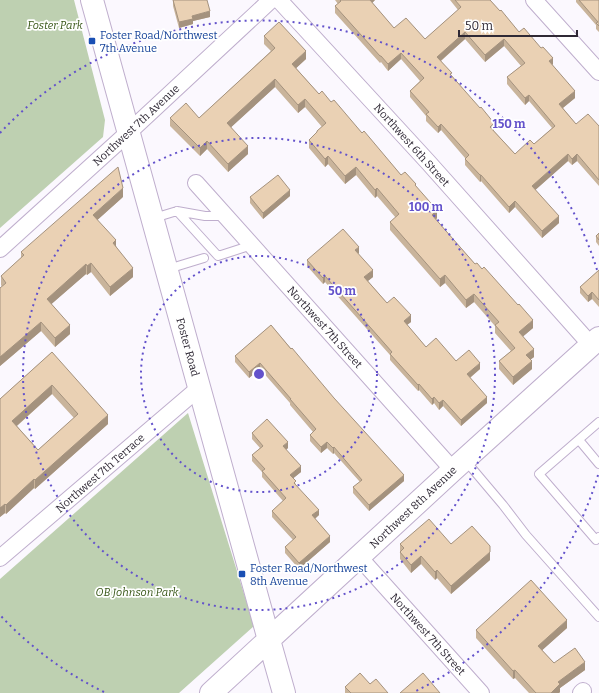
<svg xmlns="http://www.w3.org/2000/svg" width="599" height="693" font-family="Bitter,serif">
  <style>
    .green { fill: #bed0b1 }
    .lines { fill: none; stroke-linecap: round; stroke-linejoin: round }
    .lane-casing { stroke: #bfaecd; stroke-width: 10 }
    .street-casing { stroke: #bfaecd; stroke-width: 18 }
    .secondary-casing { stroke: #bfaecd; stroke-width: 24 }
    .lane { stroke: #fff; stroke-width: 8 }
    .street { stroke: #fff; stroke-width: 16 }
    .secondary { stroke: #fff; stroke-width: 22 }
    .wall { fill: #c9b49b; fill-rule: evenodd }
    .shaded-wall { fill: #a4927e }
    .building { fill: #ead1b4; stroke: #a4927e; fill-rule: evenodd }
    .ring { fill: none; stroke: #6352cb; stroke-width: 2; stroke-dasharray: 2 4 }
    .transit-dot { fill: #1a4fb4; stroke: #fff; stroke-width: 1.5 }
    .labels { text-anchor: middle; stroke-width: 3.5; stroke-linejoin: round; paint-order: stroke }
    .park-label { font-size: 11px; font-style: italic; fill: #375616; stroke: #fff }
    .transit-label { font-size: 11px; fill: #164399; stroke: #fff; text-anchor: start }
    .street-label { font-size: 11px; fill: #2f2935; stroke: #fff }
    .centre { fill: #6352cb; stroke: #fff; stroke-width: 2 }
    .ring-label { font-size: 12px; text-anchor: middle; font-weight: bold; fill: #6352cb; stroke: #fff; stroke-width: 3.5; stroke-linejoin: round; paint-order: stroke }
  </style>
  <rect width="100%" height="100%" fill="#fbf8fe"/>
  <path class="green" d="M0,0H74L105,120L103,137L0,228Z
    M188,413L254,626L179,693H0V579Z"/>
  <g class="lines">
    <g class="lane-casing">
      <path id="lane" d="M177,211L218,256L252,245
        M154,218L177,211L205,216H224
        M168,269L204,258
        M599,422L539,474L596,540L599,537
        M579,440L599,464
        M465,460L503,505L526,535L599,617"/>
    </g>
    <g class="street-casing">
      <path id="street" d="M279,0L428,162L591,345
        M534,0L599,72
        M196,183L453,470
        M0,249L129,132L271,0
        M359,557L481,693
        M0,558L199,388
        M581,693L583,691"/>
    </g>
    <g class="secondary-casing">
      <path id="secondary" d="M92,0L269,640L284,693
        M211,693L453,470L599,338"/>
    </g>
    <use href="#lane" class="lane"/>
    <use href="#street" class="street"/>
    <use href="#secondary" class="secondary"/>
  </g>
  <path class="wall" d="M173,0L210,17L193,21V24L179,28L173,6Z
    M335,0H375L372,3L394,28L425,39L458,10L450,0H490L500,11L519,32L553,64L552,65L575,98L563,108L576,124L599,126V186L577,161L572,165L568,161L535,190L559,223L542,238L515,207L509,213L481,181L480,182L465,165V158L441,130L438,133L426,121V116L410,97V91L420,81L401,59L388,71L381,62L380,63L335,13V6L338,4ZM465,39L485,62L504,46L521,66L507,77V84L525,105L529,101L552,128L534,144L515,154L494,131V130L452,76L441,61Z
    M576,0H599V32L596,29V25L576,2Z
    M264,36L306,59L296,68L319,94L331,102L362,133L401,175L416,186L437,218L436,220L475,264L533,328L523,336L534,357L531,359L532,369L513,385L499,369V361L511,351L495,333V326L474,302L466,308L445,283L440,287L390,230V222L396,218L377,196L375,198L356,175L345,184L328,164L325,167L309,148V140L317,133V131L322,127L305,107L298,113L275,87L231,127L248,154L228,172L207,149L200,156L170,126V118H199L271,51L264,44Z
    M290,196L263,219L250,203V197Z
    M123,197L97,220L116,246L133,277L110,296L91,272L87,275L86,274L51,304L70,334L55,347L41,331L13,355L0,366V288L2,287L1,285V276L21,258V252Z
    M599,233V246L596,242V236Z
    M359,253L358,254L373,277L368,281L387,303L411,322L407,325L426,347L456,361L480,369L470,378L487,403L461,426L443,406L439,410L434,403L432,405L419,390L418,391L390,360V355L325,282L323,284L307,266V260Z
    M599,270V307L592,299L588,302L580,293V287Z
    M271,325L404,481L369,511L353,493V487L360,482L334,453L333,454L327,448L321,453L310,441V435L313,432L290,405V403L260,369L249,378L235,362V356Z
    M52,352L108,424L35,489L34,488L6,514L5,513L0,517V399ZM52,394L74,418L38,450L17,426Z
    M252,433L288,448L286,450L301,472L293,478L296,485L319,515L315,519L330,542L299,569L285,553V547L293,540L272,517V511L283,501L262,477V472L252,461V455L260,448L252,439Z
    M400,544H451L490,560L451,594L437,578L435,580L421,564L411,573L400,559Z
    M567,628L542,650L554,663L585,670L560,688V692L559,693H529L515,678L513,679L476,638V630Z
    M370,684L388,693H345V687Z"/>
  <path class="shaded-wall" d="M369,0H375L369,6Z
    M210,11V17L193,21V24L179,28V22L192,16Z
    M465,32V39L437,64V57Z
    M504,39V46L485,62V55Z
    M306,51V59L292,72V64Z
    M401,53V59L388,71V64Z
    M553,58V64L549,68V61Z
    M275,79V87L227,131V123Z
    M575,91V98L559,111V104Z
    M529,95V101L525,105V98Z
    M305,99V107L298,113V105Z
    M494,123V130L490,133V127Z
    M441,124V130L438,133V127Z
    M207,141V149L200,156V148Z
    M248,146V154L228,172V164Z
    M568,154V161L532,193V186Z
    M577,154V161L572,165V159Z
    M328,156V164L325,167V159Z
    M356,167V175L345,184V176Z
    M480,175H481V181L480,182Z
    M123,188V197L93,224V215Z
    M377,188V196L375,198V190Z
    M290,190V196L263,219V213Z
    M515,201V207L509,213V207Z
    M437,210V218L432,223V215Z
    M559,216V223L542,238V231Z
    M116,240V249L113,243Z
    M359,247V253L355,256V250Z
    M91,263V272L87,275V266Z
    M86,264V274L47,308V299Z
    M133,268V277L110,296V287Z
    M373,270V277L364,284V277Z
    M445,275V283L440,287V279Z
    M325,276V282L323,284V278Z
    M592,292V299L588,302V296Z
    M474,294V302L466,308V300Z
    M411,315V322L404,327V321Z
    M533,320V328L519,340V332Z
    M41,322V331L13,355V346Z
    M70,325V334L55,347V338Z
    M13,346V355L0,366V357Z
    M534,349V357L526,363V355Z
    M532,361V369L513,385V377Z
    M260,363V369L249,378V372Z
    M480,363V369L467,380V374Z
    M419,384V390L418,391V385Z
    M52,385V394L12,430V421Z
    M434,397V403L432,405V399Z
    M487,397V403L461,426V420Z
    M443,400V406L439,410V403Z
    M108,415V424L35,489V480Z
    M288,442V448L283,452V446Z
    M327,442V448L321,453V447Z
    M334,447V453L333,454V448Z
    M301,466V472L290,481V475Z
    M404,475V481L369,511V505Z
    M34,479V488L6,514V505Z
    M5,504V513L0,517V508Z
    M319,510V515L312,521V515Z
    M330,536V542L299,569V563Z
    M490,552V560L451,594V586Z
    M421,556V564L411,573V565Z
    M437,570V578L435,580V572Z
    M567,620V628L538,654V646Z
    M585,662V670L560,688V692L559,693H551L558,682Z
    M515,670V678L513,679V671Z"/>
  <path class="building" d="M173,0H207L210,11L192,16L193,19L179,22Z
    M340,0H370L394,28L406,18L425,39L461,7L455,0H490L500,11L501,10L519,32L524,28L541,48L543,47L553,58L549,61L575,91L559,104L576,124L588,114L599,126V180L577,154L572,159L568,154L532,186L559,216L542,231L515,201L509,207L481,175H480L465,159L469,155L441,124L438,127L426,114L429,112L410,91L424,78L401,53L388,64L381,56H380L335,6L341,1ZM465,32L485,55L504,39L525,63L507,77L525,98L529,95L555,126L534,144L530,140L515,154L490,127L494,123L481,107L480,108L450,74L452,73L437,57Z
    M579,0H599V26L596,23L598,22Z
    M279,22L306,51L292,64L319,94L322,91L331,102L334,100L362,133L364,131L401,175L405,172L416,184L415,185L437,210L432,215L475,264L477,263L482,269L484,267L518,305L519,304L533,320L519,332L534,349L526,355L532,361L513,377L499,361L515,348L495,325L499,322L474,294L466,300L445,275L440,279L390,222L399,214L377,188L375,190L356,167L345,176L328,156L325,159L309,140L317,132V131L326,123L305,99L298,105L275,79L227,123L248,146L228,164L207,141L200,148L170,118L186,103L199,118L275,48L264,36Z
    M118,167L123,188L93,215L116,240L113,243L133,268L110,287L91,263L87,266L86,264L47,299L70,325L55,338L41,322L13,346L0,357V288L6,283L1,276L24,255L21,252Z
    M278,175L290,190L263,213L250,197Z
    M343,229L359,247L355,250L373,270L364,277L387,303L394,297L411,315L404,321L426,347L436,338L456,361L469,350L480,363L467,374L487,397L461,420L443,400L439,403L434,397L432,399L419,384L418,385L390,354L392,352L325,276L323,278L307,260Z
    M599,233V240L596,236Z
    M599,270V300L592,292L588,296L580,287Z
    M271,325L291,349L292,348L334,398L404,475L369,505L353,487L362,480L334,447L333,448L327,442L321,447L310,435L316,429L290,399H291L260,363L249,372L235,356Z
    M52,352L108,415L35,480L34,479L6,505L5,504L0,508V399ZM52,385L78,414L38,450L12,421Z
    M267,419L288,442L283,446L301,466L290,475L296,481L294,483L319,510L312,515L330,536L299,563L285,547L296,537L272,511L286,498L262,471L265,469L252,455L263,446L252,433Z
    M429,519L451,544L472,526L490,546V552L451,586L437,570L435,572L421,556L411,565L400,552L404,548L400,544Z
    M531,580L567,620L538,646L554,663L575,648L585,662L558,682L560,684L551,693H536L515,670L513,671L476,630Z
    M360,673L370,684L376,679L388,693H351L345,687Z
    M423,673L440,693H400Z"/>
  <g class="ring">
    <circle cx="259" cy="374" r="118"/>
    <circle cx="259" cy="374" r="236"/>
    <path d="M598 475A354 354 0 0 1 414 692M104 692A354 354 0 0 1 0 615M0 133A354 354 0 0 1 598 273"/>
  </g>
  <g class="transit-dot">
    <rect x="88" y="37" width="8" height="8" rx="2"/>
    <rect x="238" y="570" width="8" height="8" rx="2"/>
  </g>
  <g class="labels">
    <g class="park-label">
      <text x="55" y="29">Foster Park</text>
      <text x="137" y="596">OB Johnson Park</text>
    </g>
    <g class="transit-label">
      <text x="100" y="39">Foster Road/Northwest<tspan x="100" dy="13">7th Avenue</tspan></text>
      <text x="250" y="572">Foster Road/Northwest<tspan x="250" dy="13">8th Avenue</tspan></text>
    </g>
    <g class="street-label">
      <text transform="translate(136 125) rotate(-43)" y="4">Northwest 7th Avenue</text>
      <text transform="translate(412 145) rotate(48)" y="4">Northwest 6th Street</text>
      <text transform="translate(325 327) rotate(48)" y="4">Northwest 7th Street</text>
      <text transform="translate(188 347) rotate(75)" y="4">Foster Road</text>
      <text transform="translate(100 473) rotate(-41)" y="4">Northwest 7th Terrace</text>
      <text transform="translate(413 507) rotate(-43)" y="4">Northwest 8th Avenue</text>
      <text transform="translate(428 634) rotate(48)" y="4">Northwest 7th Street</text>
    </g>
  </g>
  <circle cx="259" cy="374" r="6" class="centre"/>
  <g class="ring-label">
    <text x="509" y="128">150 m</text>
    <text x="426" y="211">100 m</text>
    <text x="342" y="295">50 m</text>
  </g>
  <path d="M459 30v6h118v-6" fill="none" stroke="#2f2935" stroke-width="2"/>
  <text x="465" y="30" font-size="12" fill="#2f2935" stroke="#ffffff" stroke-width="3" paint-order="stroke">50 m</text>
</svg>
